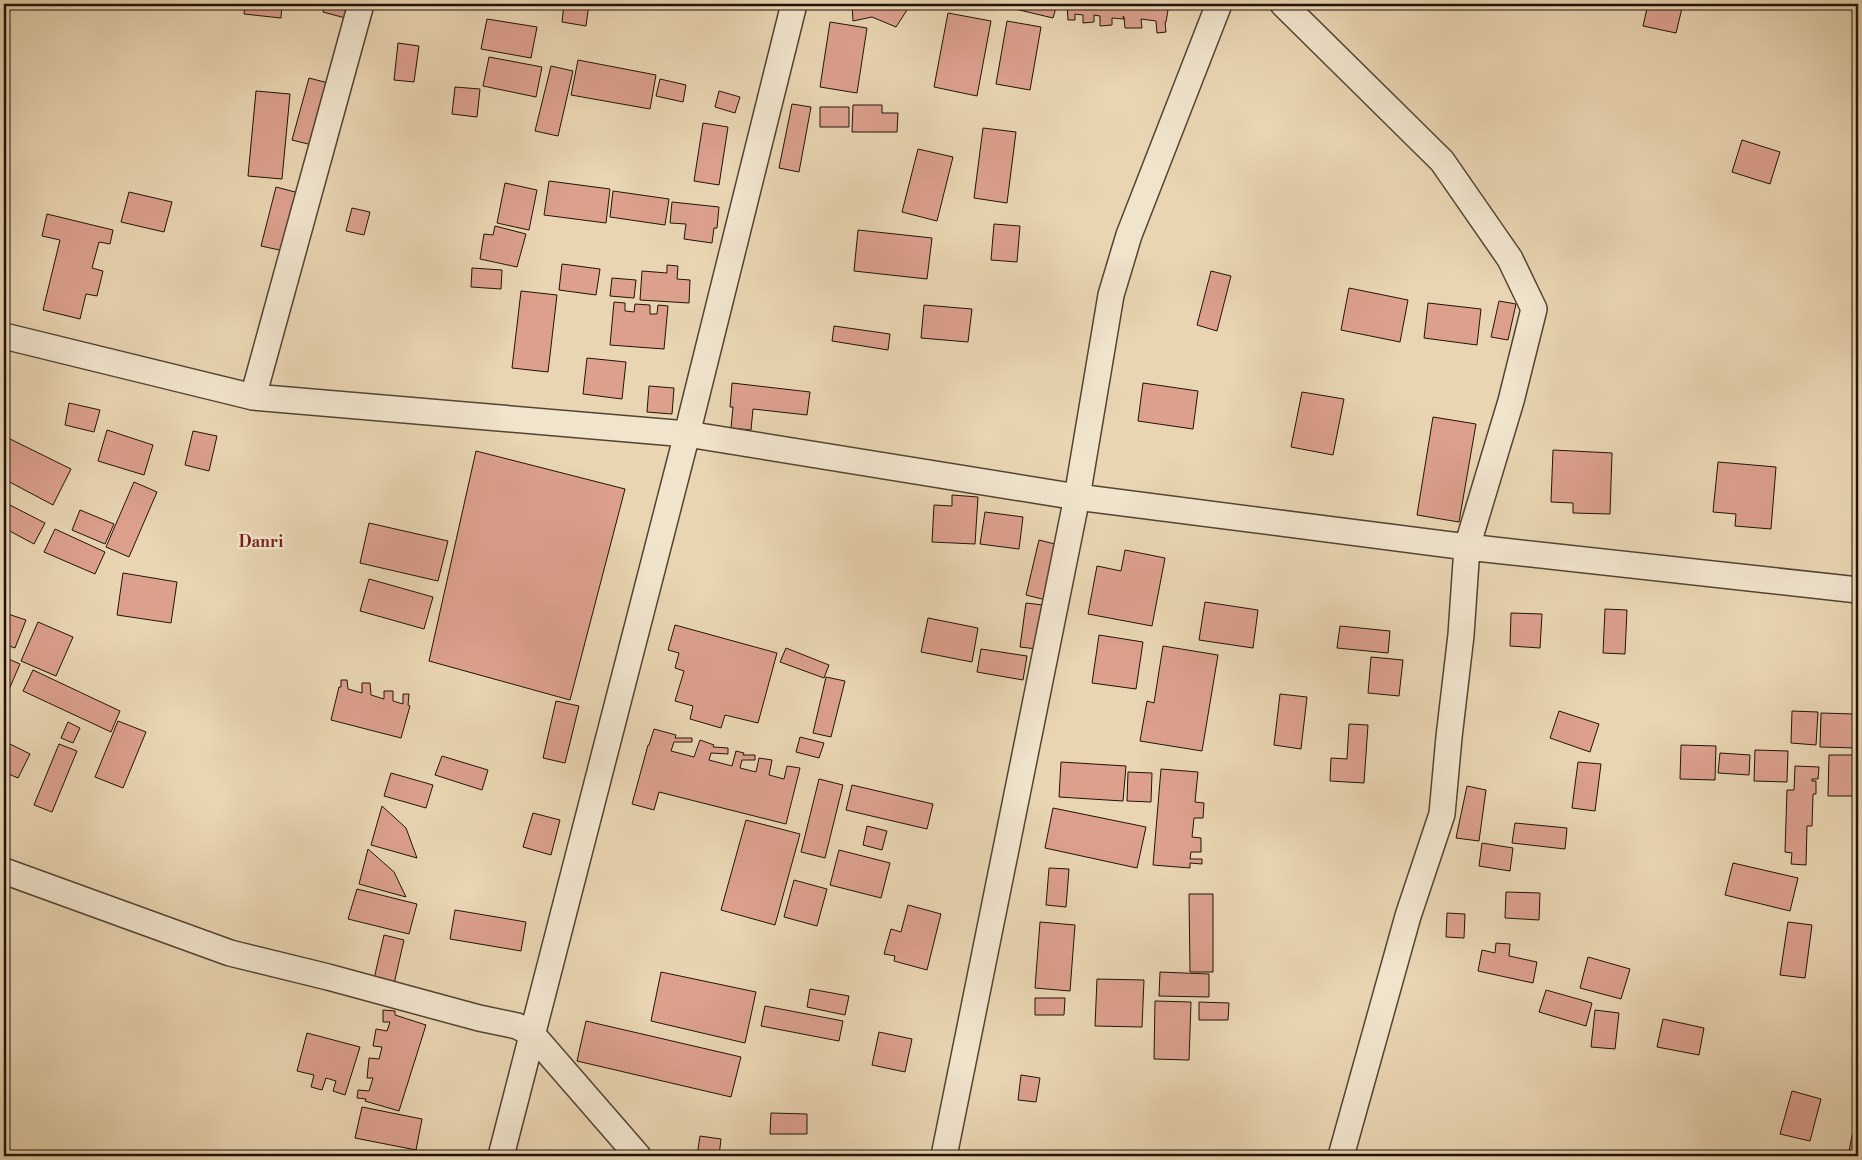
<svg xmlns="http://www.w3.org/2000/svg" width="1862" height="1160" font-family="'Libre Bodoni',serif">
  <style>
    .building { fill: #dca08d; stroke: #211308 }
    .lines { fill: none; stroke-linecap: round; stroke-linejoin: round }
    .street-casing { stroke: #534432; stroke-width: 28 }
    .street { stroke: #f1e4cd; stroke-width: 25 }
    .labels { text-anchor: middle; stroke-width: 5; stroke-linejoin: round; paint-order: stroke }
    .neighbourhood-label { font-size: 16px; font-weight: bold; fill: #7a1f14; stroke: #f1e4cd }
  </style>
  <rect width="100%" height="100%" fill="#e9d5b2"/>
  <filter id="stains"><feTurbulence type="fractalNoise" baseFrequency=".004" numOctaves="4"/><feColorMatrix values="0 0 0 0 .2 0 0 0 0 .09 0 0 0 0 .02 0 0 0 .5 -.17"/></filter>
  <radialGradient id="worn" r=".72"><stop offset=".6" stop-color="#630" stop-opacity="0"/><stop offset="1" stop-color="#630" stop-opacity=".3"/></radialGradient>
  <path class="building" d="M245,4H282L281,18L244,14Z
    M325,4H353L349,19L323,12Z
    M564,4H589L586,26L562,22Z
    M852,4H911L896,27L872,17L853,21Z
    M1016,4H1057L1053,18L1015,9Z
    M1067,4H1169L1166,22H1165L1166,32L1157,33L1156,21L1141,19L1142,28H1125L1124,17L1123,16L1124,19L1112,18V25L1100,26V16L1094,15V22L1083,23V15L1075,14V20H1068Z
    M1648,4H1683L1676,33L1643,26Z
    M948,13L991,21L977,96L934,87Z
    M487,19L537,27L531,58L481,49Z
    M1007,21L1041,27L1030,90L996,84Z
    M830,22L867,28L857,93L820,87Z
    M398,43L419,46L414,82L394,80Z
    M489,57L542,67L536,97L483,86Z
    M578,60L656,75L650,109L571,95Z
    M551,66L573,71L558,136L535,131Z
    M309,78L332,84L316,146L292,140Z
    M660,79L686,85L683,102L656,96Z
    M455,87L480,89L477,117L452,114Z
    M256,91L290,94L282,179L248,176Z
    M719,91L740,97L735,113L715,107Z
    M792,104L811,107L799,172L779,168Z
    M853,105H882V113H898L897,132H852Z
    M820,107H849V127H820Z
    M703,123L728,127L719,185L694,181Z
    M983,128L1016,132L1007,203L974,198Z
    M1742,140L1780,152L1770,184L1732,172Z
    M918,149L953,157L937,221L902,212Z
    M549,181L610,189L606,223L544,215Z
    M505,183L537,190L529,230L497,223Z
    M276,187L299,193L284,251L261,246Z
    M613,191L669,199L665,225L610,217Z
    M129,192L172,202L164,232L121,222Z
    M672,202L719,207L717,228H714L712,243L684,239L686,224L670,223Z
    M352,208L370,212L364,235L346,231Z
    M47,214L113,230L110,244L99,242L92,268L103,271L97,296L86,294L80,319L43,310L60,240L42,236Z
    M994,224L1020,226L1017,262L991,260Z
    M495,226L526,234L517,267L480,259L484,234L493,235Z
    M858,230L932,238L927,279L854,271Z
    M562,264L600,269L596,295L559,290Z
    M667,265L678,266L677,279L690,280L689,303L640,300L642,271L667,273Z
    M472,268L502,270L501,289L471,287Z
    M1211,271L1231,276L1217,331L1197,325Z
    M612,278L636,280L634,298L610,296Z
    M1349,288L1408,300L1400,342L1341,330Z
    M521,291L557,295L548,372L512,368Z
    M1499,301L1516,304L1508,340L1491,337Z
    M614,302L625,303V311L634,312L635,304L650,305V314H657L658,305L668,306L664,349L610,345Z
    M1428,303L1481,309L1477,345L1424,338Z
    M924,305L972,309L968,342L921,338Z
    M834,326L890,334L888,350L832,341Z
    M587,358L626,362L622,399L583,394Z
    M732,383L810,392L807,415L753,409L751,430L731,428L733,407H730Z
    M1143,383L1198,391L1193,429L1138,421Z
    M649,386L674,388L672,414L647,412Z
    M1302,392L1344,399L1333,455L1291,447Z
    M69,403L100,410L94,432L65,425Z
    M1433,417L1476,424L1459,522L1417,515Z
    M107,430L153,445L144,475L98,461Z
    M193,431L217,436L209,471L185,465Z
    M4,436L71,469L53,505L4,479Z
    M1553,450L1612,453L1610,514L1573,513V503L1551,502Z
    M476,451L625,489L570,700L429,661Z
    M1718,462L1776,467L1771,529L1735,526L1736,514L1713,512Z
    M134,482L157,492L129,557L106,547Z
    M952,495L978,497L975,544L932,542L934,505L952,506Z
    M4,502L45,523L34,544L4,528Z
    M80,510L114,524L105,544L72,530Z
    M985,512L1023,517L1019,549L980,544Z
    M369,523L448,541L438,581L360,563Z
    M55,529L105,552L95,574L44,552Z
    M1039,540L1059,545L1046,600L1026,595Z
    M1125,550L1165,558L1152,626L1088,614L1097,566L1121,571Z
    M123,573L177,582L171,623L117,615Z
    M369,579L433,597L424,629L360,611Z
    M1205,602L1258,610L1253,648L1199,640Z
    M1026,603L1043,605L1037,649L1020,647Z
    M1605,609L1627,610L1625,654L1603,653Z
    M1511,613L1542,614L1540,648L1510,646Z
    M8,614L26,620L15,648L4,644V625Z
    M928,618L978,628L972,662L921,652Z
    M38,622L73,637L56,676L21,661Z
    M675,625L777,653L758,723L725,715L721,728L690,719L693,706L675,701L684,671L675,668L679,653L668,650Z
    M1340,626L1390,631L1388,653L1337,648Z
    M1099,635L1143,642L1136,689L1092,683Z
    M1163,646L1218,655L1202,751L1140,741L1147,701L1154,703Z
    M786,648L829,665L824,678L780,662Z
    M981,649L1027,656L1023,680L977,672Z
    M4,657L20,664L4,701Z
    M1371,657L1403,660L1399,696L1368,693Z
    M33,670L120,711L111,732L23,691Z
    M826,677L845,681L831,737L813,733Z
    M341,680H347L348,689L362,693V683H370L371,695L384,699V691H393V701L403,704V694H409L408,705L410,706L401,738L331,720L339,687H341Z
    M1280,694L1307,697L1301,749L1274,745Z
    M556,701L579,706L565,763L543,758Z
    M1559,711L1599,724L1590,752L1550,738Z
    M1792,711L1818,712L1816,745L1791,743Z
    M1821,713L1854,714V732L1858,733V748L1820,747Z
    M118,721L146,732L123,788L95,777Z
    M68,722L80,728L73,743L61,738Z
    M1349,724L1368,725L1364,783L1330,781L1331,758L1347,759Z
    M654,729L676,735L675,738H692V742H674L671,751L694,757L700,740L714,745L713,747L728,748V754L711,753L709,760L732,766L736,751L744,753L743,755H755V760H742L740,768L756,772L759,758L772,760L769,775L784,779L787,766L800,768L786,824L659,792L654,810L632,804L648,745H649Z
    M800,737L824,743L819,758L796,752Z
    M4,741L30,754L18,778L4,772Z
    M59,744L77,751L52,812L34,805Z
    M1681,745L1716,746L1715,780L1680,779Z
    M1755,750L1788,751L1787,782L1754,781Z
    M1720,753L1750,755L1749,775L1718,773Z
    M1829,755H1858L1857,796H1828Z
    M442,756L488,770L482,790L435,775Z
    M1061,762L1126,766L1123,801L1059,797Z
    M1578,762L1601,764L1595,811L1572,808Z
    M1795,766L1819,767L1818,779H1812V781H1816V794H1813L1812,826H1807L1806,865L1791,864L1792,853L1785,852L1787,790H1794Z
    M1161,769L1198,772L1195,802L1204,803L1203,818H1194L1192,837L1201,838V852H1191L1190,859H1202V864L1190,863V868L1153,865Z
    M1128,772L1152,773L1151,802L1127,801Z
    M391,773L433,785L426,808L384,796Z
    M819,779L843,785L825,858L801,852Z
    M852,785L933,804L927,829L846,810Z
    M1467,786L1486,790L1479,841L1456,838Z
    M382,806L406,828L417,858L371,845Z
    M1053,808L1146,827L1137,868L1045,848Z
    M1858,811V825H1853V812Z
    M533,813L560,820L551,855L523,847Z
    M746,820L800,834L775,925L721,910Z
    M1515,823L1567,828L1565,849L1512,843Z
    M867,826L887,831L882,850L863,845Z
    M1482,843L1513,848L1510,871L1479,866Z
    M368,849L394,872L406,897L359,884Z
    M839,850L890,863L881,898L830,885Z
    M1733,863L1798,878L1790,911L1725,895Z
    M1049,868L1069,869L1066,907L1046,905Z
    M794,880L827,889L817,926L784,917Z
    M357,889L417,904L409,934L348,919Z
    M1506,892L1540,893L1539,920L1505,918Z
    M1189,894H1213V972H1190Z
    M908,905L941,914L927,970L894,961L895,956L884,954L891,929L901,932Z
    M455,910L526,922L521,951L450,939Z
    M1447,913L1465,914L1464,938L1446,937Z
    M1040,922L1075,925L1070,991L1035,988Z
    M1788,922L1812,925L1805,978L1780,975Z
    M384,935L404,940L394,984L374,979Z
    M1496,943L1510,944L1509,956L1537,962L1533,983L1478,971L1482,950L1495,953Z
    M1588,957L1630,969L1621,999L1580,988Z
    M661,972L756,992L745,1043L651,1021Z
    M1160,972L1209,974V997L1159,996Z
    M1097,979L1144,980L1142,1027L1095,1026Z
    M810,989L849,996L845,1015L807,1007Z
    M1546,990L1592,1003L1586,1026L1539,1012Z
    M1035,998H1065L1064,1015H1035Z
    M1155,1001L1191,1002L1189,1060L1154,1059Z
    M1199,1002L1229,1003L1228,1020H1199Z
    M765,1006L843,1021L839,1041L761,1026Z
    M383,1010L395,1011V1015L426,1025L399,1111L365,1101L366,1099L357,1098L358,1090L369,1091L373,1078H367L369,1058L379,1059L382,1047L373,1046L376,1029L387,1031L390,1022H383Z
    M1595,1010L1619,1013L1615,1049L1591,1047Z
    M1663,1019L1704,1028L1699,1055L1657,1047Z
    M586,1021L741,1057L731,1097L577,1061Z
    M879,1032L912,1039L905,1072L872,1065Z
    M307,1033L360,1047L345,1095L333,1091L336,1081L326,1078L322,1090L311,1087L314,1075L297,1071Z
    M1021,1075L1040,1078L1036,1102L1018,1100Z
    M1792,1091L1821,1099L1810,1141L1780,1134Z
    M362,1107L422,1119L416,1150L355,1138Z
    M771,1113L807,1114V1134H770Z
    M1853,1131L1858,1132V1156H1848Z
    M700,1136L721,1139L719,1156H697Z"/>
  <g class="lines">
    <g class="street-casing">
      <path id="street" d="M1283,4L1442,161L1510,259L1534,309L1511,401L1467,547L1461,635L1449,737L1442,814L1408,916L1341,1156
        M4,336L253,397L687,434L1077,497L1467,547L1858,590
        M253,397L361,4
        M4,871L230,953L328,977L479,1018L517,1026L532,1034L638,1156
        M501,1156L687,434L794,4
        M944,1156L1077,497L1111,295L1129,235L1219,4"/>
    </g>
    <use href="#street" class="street"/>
  </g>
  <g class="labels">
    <g class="neighbourhood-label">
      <text x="261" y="547">Danri</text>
    </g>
  </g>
  <rect width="1862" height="1160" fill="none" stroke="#e9d5b2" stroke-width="20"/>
  <rect x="5" y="5" width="1852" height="1150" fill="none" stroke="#211308" stroke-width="2.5"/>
  <rect x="10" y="10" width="1842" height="1140" fill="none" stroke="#211308"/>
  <rect width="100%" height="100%" filter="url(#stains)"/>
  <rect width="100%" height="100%" fill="url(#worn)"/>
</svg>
